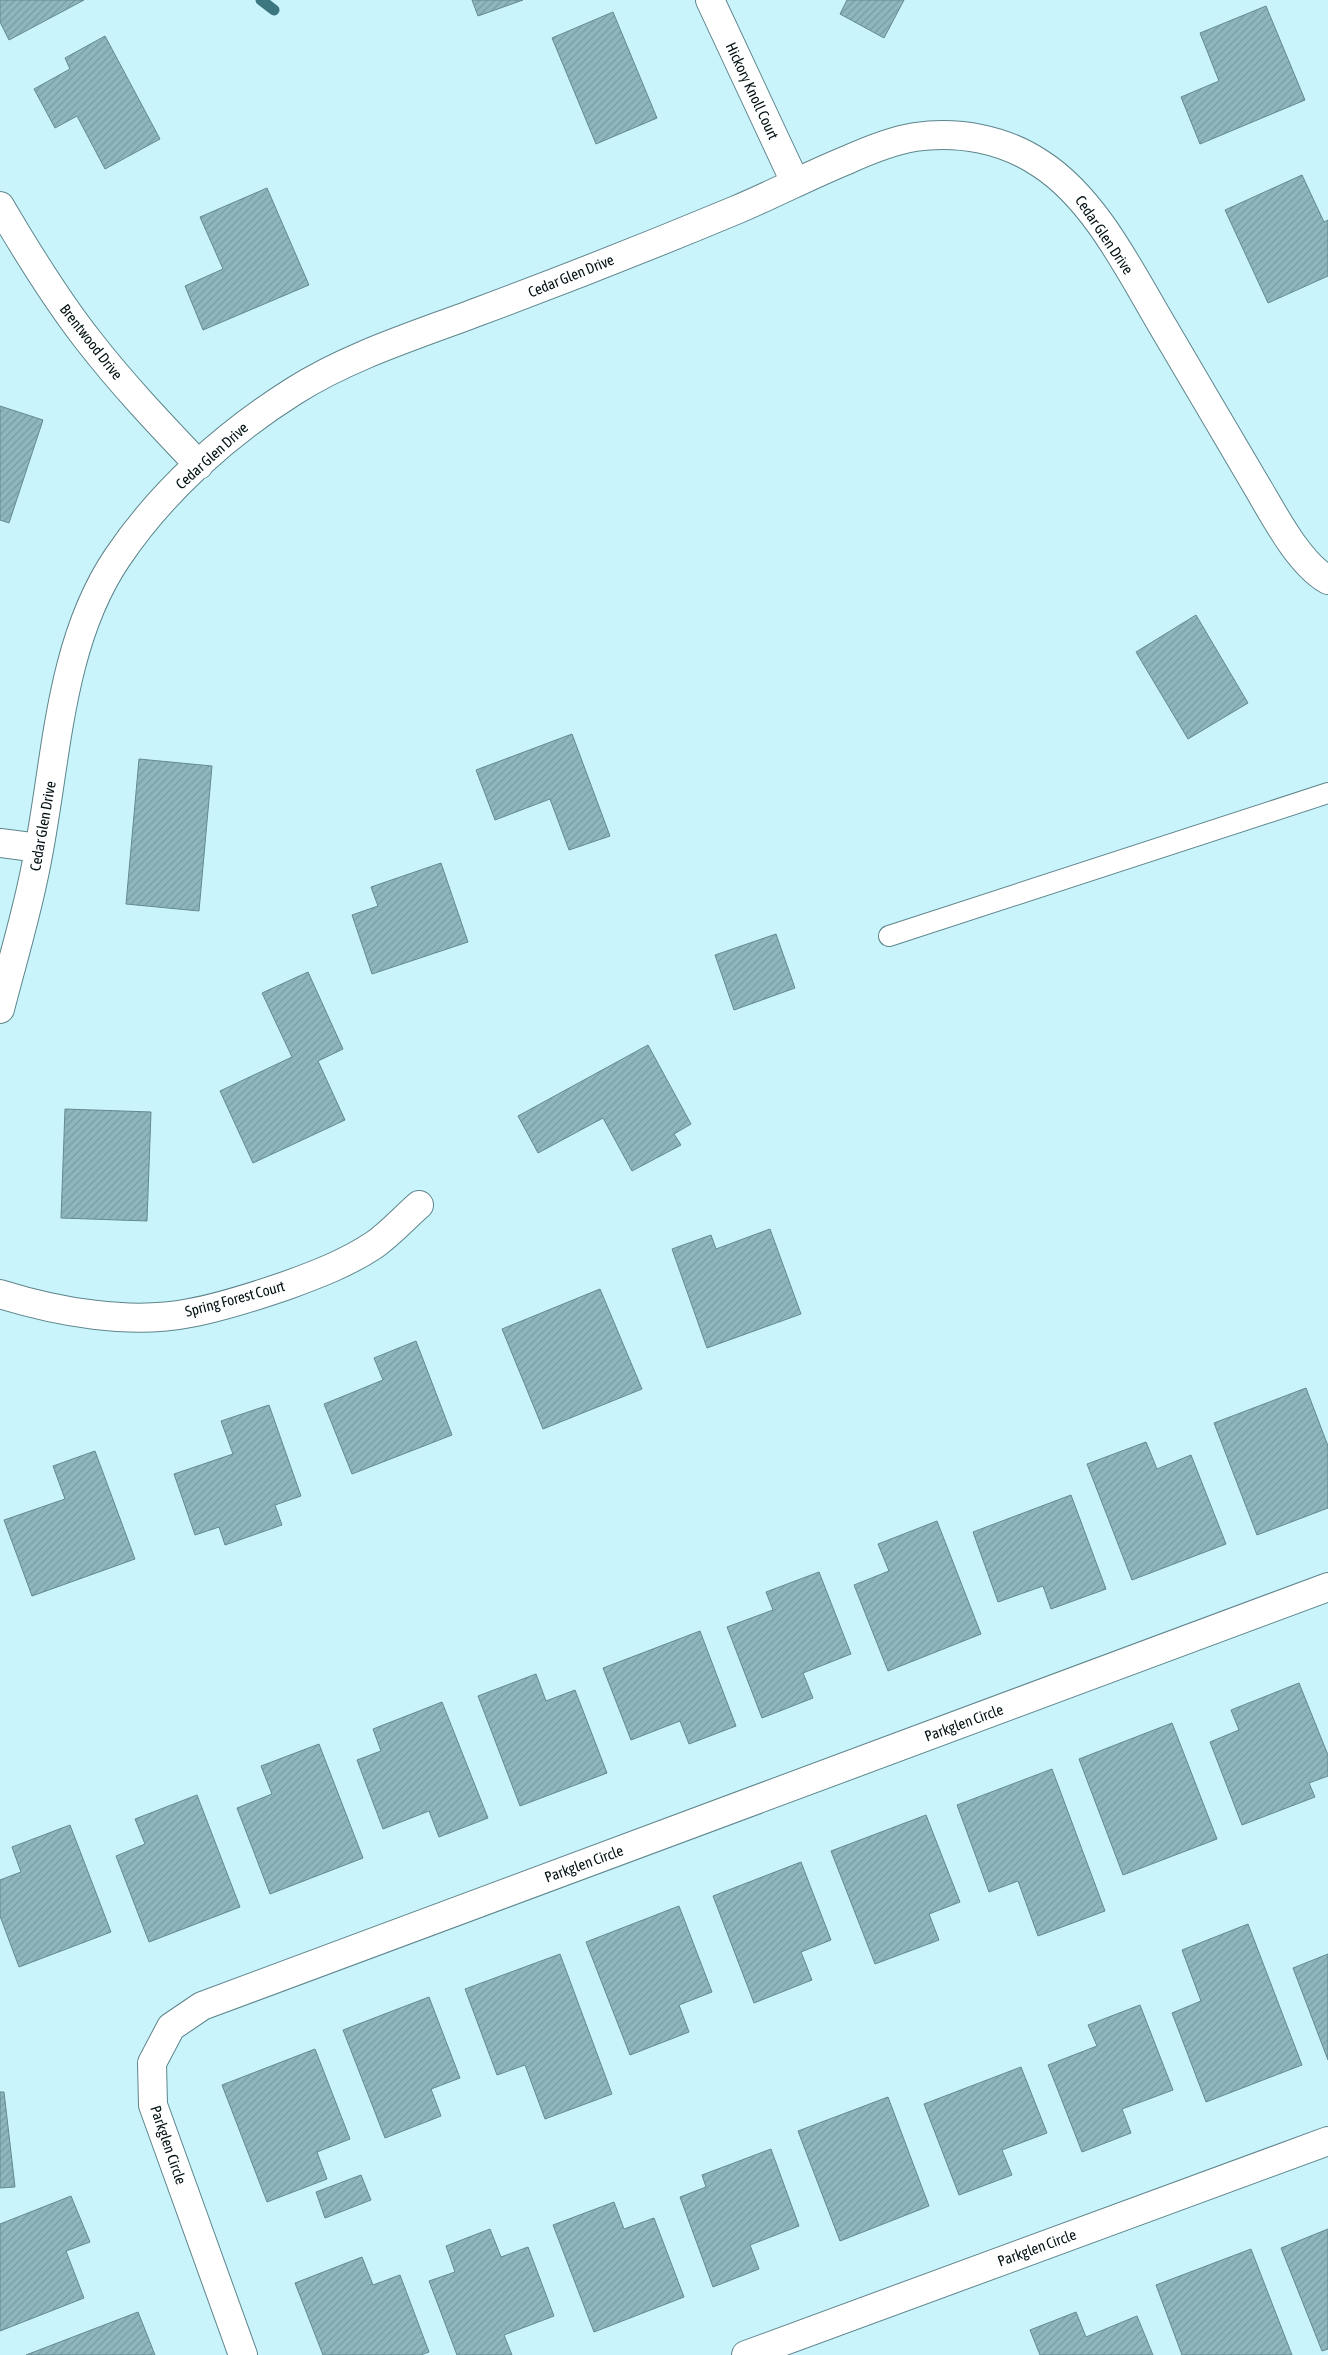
<svg xmlns="http://www.w3.org/2000/svg" width="1328" height="2355" font-family="'Asap Condensed',sans-serif">
  <style>
    .lines { fill: none; stroke-linecap: round; stroke-linejoin: round }
    .stream { stroke: #3c767f; stroke-width: 11 }
    .building { fill: url(#building-hatch); stroke: #638a91 }
    .service-casing { stroke: #5e858c; stroke-width: 22 }
    .minor-casing { stroke: #5e858c; stroke-width: 30 }
    .service { stroke: #fff; stroke-width: 20 }
    .minor { stroke: #fff; stroke-width: 28 }
    .labels { text-anchor: middle; stroke-width: 4; stroke-linejoin: round; paint-order: stroke }
    .street-label { font-size: 15px; fill: #031114; stroke: #fff }
  </style>
  <defs>
    <pattern id="building-hatch" width="6" height="6" patternUnits="userSpaceOnUse" patternTransform="scale(1.25)"><rect width="6" height="6" fill="#8eb6bd"/><path d="M-1 1l2-2M0 6l6-6M5 7l2-2" fill="none" stroke="#799ba2"/></pattern>
  </defs>
  <rect width="100%" height="100%" fill="#caf4fc"/>
  <g class="lines">
    <path class="stream" d="M261,0L274,10"/>
  </g>
  <path class="building" d="M0,0H84L9,40L0,22Z
    M472,0H523L478,16Z
    M847,0H904L884,38L840,14Z
    M1266,6L1305,100L1200,144L1181,97L1219,81L1200,33Z
    M613,12L657,118L596,144L552,38Z
    M105,36L160,139L105,169L77,116L55,128L34,89L70,69L65,58Z
    M1302,175L1324,222L1328,220V276L1268,303L1225,210Z
    M267,188L309,285L203,330L185,286L223,269L200,217Z
    M0,406L43,420L9,523L0,520Z
    M1196,615L1248,703L1188,739L1136,652Z
    M572,734L610,836L569,850L550,799L495,820L476,770Z
    M139,759L212,766L199,911L126,904Z
    M441,863L468,942L372,974L352,915L378,906L371,887Z
    M776,934L795,988L734,1010L715,955Z
    M308,972L343,1049L318,1061L345,1120L253,1163L220,1091L292,1057L262,993Z
    M648,1045L691,1124L674,1134L681,1145L632,1171L603,1118L538,1153L518,1116Z
    M65,1109L151,1112L147,1221L61,1218Z
    M770,1229L801,1314L707,1348L672,1249L711,1235L716,1249Z
    M600,1289L642,1389L543,1429L502,1329Z
    M416,1341L452,1435L352,1474L324,1404L383,1380L374,1358Z
    M1306,1388L1328,1446V1508L1257,1535L1214,1423Z
    M269,1405L301,1496L275,1505L282,1525L225,1545L219,1527L195,1535L174,1474L233,1454L221,1421Z
    M1146,1442L1157,1469L1191,1455L1226,1544L1132,1580L1087,1464Z
    M95,1451L135,1559L32,1596L4,1520L65,1499L53,1466Z
    M1071,1495L1106,1589L1051,1609L1043,1586L998,1602L973,1532Z
    M937,1521L981,1634L888,1671L854,1585L889,1571L878,1544Z
    M819,1572L851,1654L803,1673L813,1698L762,1718L727,1627L773,1610L766,1592Z
    M700,1631L736,1726L689,1744L680,1721L631,1740L603,1668Z
    M536,1674L546,1701L575,1690L607,1773L520,1806L478,1696Z
    M1299,1683L1328,1755V1776L1309,1783L1315,1797L1242,1825L1210,1742L1239,1730L1231,1710Z
    M442,1702L488,1818L439,1837L429,1811L383,1829L357,1760L381,1751L373,1729Z
    M1172,1723L1217,1839L1123,1875L1079,1759Z
    M319,1744L363,1858L270,1894L237,1808L272,1794L261,1766Z
    M1052,1769L1105,1911L1038,1936L1018,1881L989,1892L957,1805Z
    M197,1795L240,1907L149,1942L116,1856L145,1844L135,1819Z
    M926,1815L960,1902L929,1914L939,1940L875,1964L831,1851Z
    M70,1825L111,1932L19,1967L0,1916V1880L21,1872L12,1847Z
    M801,1862L831,1940L801,1952L812,1980L754,2003L713,1896Z
    M679,1906L712,1992L679,2005L689,2032L630,2055L586,1942Z
    M1248,1924L1302,2065L1206,2102L1172,2013L1201,2001L1182,1950Z
    M560,1954L612,2094L545,2119L525,2065L497,2075L465,1989Z
    M1328,1954V2060L1293,1968Z
    M429,1997L460,2078L431,2089L441,2116L385,2138L343,2030Z
    M1140,2005L1173,2090L1122,2109L1131,2133L1082,2152L1048,2065L1097,2046L1088,2025Z
    M315,2049L350,2139L317,2152L327,2179L267,2202L222,2085Z
    M1021,2067L1047,2133L1002,2150L1012,2175L959,2195L924,2104Z
    M0,2092H4L15,2187L0,2188Z
    M888,2097L929,2206L840,2241L798,2131Z
    M771,2149L799,2226L750,2245L759,2269L713,2287L680,2197L706,2187L702,2175Z
    M361,2175L371,2200L325,2218L316,2192Z
    M71,2196L90,2242L66,2251L84,2298L0,2331V2224Z
    M614,2202L624,2229L654,2218L684,2297L594,2332L553,2225Z
    M490,2229L501,2257L528,2247L554,2316L504,2335L512,2355H457L429,2281L455,2272L446,2246Z
    M1328,2229V2349L1322,2351L1281,2248Z
    M1251,2249L1292,2355H1182L1156,2285Z
    M362,2257L373,2285L400,2275L429,2352L421,2355H323L295,2283Z
    M138,2312L155,2355H26Z
    M1076,2312L1086,2337L1137,2316L1153,2355H1040L1030,2330Z"/>
  <g class="lines">
    <g class="service-casing">
      <path id="service" d="M889,936L1328,793"/>
    </g>
    <g class="minor-casing">
      <path id="minor" d="M710,0L795,182
        M0,206C27,252 55,298 88,340C122,384 160,424 199,465
        M0,843L39,848
        M0,1009C11,966 24,923 33,880C57,774 55,650 117,558C162,491 226,434 294,391C351,355 417,335 480,311C566,279 652,245 736,210C774,194 810,175 847,160C869,150 891,141 915,137C959,131 1004,139 1041,164C1095,199 1130,271 1162,325C1193,378 1224,430 1255,483C1273,513 1298,563 1328,580
        M0,1294C58,1312 130,1325 190,1313C223,1307 256,1296 288,1285C318,1274 347,1263 374,1245C390,1234 404,1218 419,1205
        M243,2355L153,2105L152,2063L171,2027L202,2006L1328,1587
        M746,2355L1328,2141"/>
    </g>
    <use href="#service" class="service"/>
    <use href="#minor" class="minor"/>
  </g>
  <g class="labels">
    <g class="street-label">
      <text transform="translate(752 91) rotate(65)" y="5">Hickory Knoll Court</text>
      <text transform="translate(1104 235) rotate(56)" y="5">Cedar Glen Drive</text>
      <text transform="translate(571 276) rotate(-22)" y="5">Cedar Glen Drive</text>
      <text transform="translate(91 342) rotate(52)" y="5">Brentwood Drive</text>
      <text transform="translate(212 456) rotate(-42)" y="5">Cedar Glen Drive</text>
      <text transform="translate(43 826) rotate(-80)" y="5">Cedar Glen Drive</text>
      <text transform="translate(235 1299) rotate(-15)" y="5">Spring Forest Court</text>
      <text transform="translate(964 1723) rotate(-20)" y="5">Parkglen Circle</text>
      <text transform="translate(584 1864) rotate(-20)" y="5">Parkglen Circle</text>
      <text transform="translate(168 2145) rotate(71)" y="5">Parkglen Circle</text>
      <text transform="translate(1037 2248) rotate(-20)" y="5">Parkglen Circle</text>
    </g>
  </g>
</svg>
